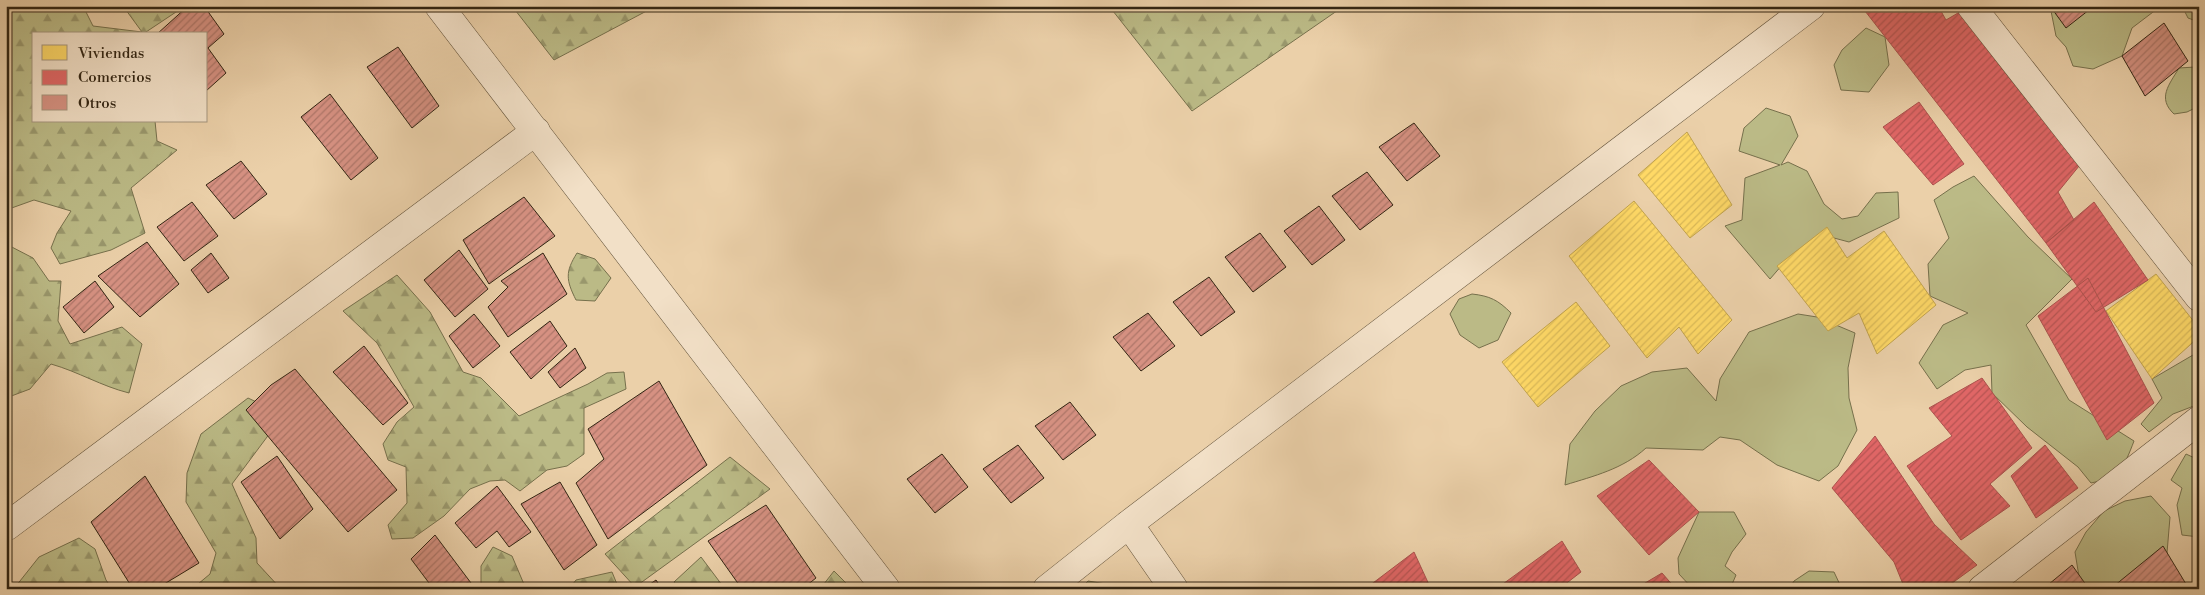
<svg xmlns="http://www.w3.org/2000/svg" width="2205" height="595" font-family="'Libre Bodoni',serif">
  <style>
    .green { fill: #bbba86; stroke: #76704c }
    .forest { fill: url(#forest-firs); stroke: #76704c }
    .homes { fill: url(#homes-hatch); stroke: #c2a34d }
    .shops { fill: url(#shops-hatch); stroke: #ac524d }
    .building { fill: url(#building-hatch); stroke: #322513 }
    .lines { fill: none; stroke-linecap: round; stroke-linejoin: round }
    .minor-casing { stroke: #605038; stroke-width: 29 }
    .minor { stroke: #f2e0c7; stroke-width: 28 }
  </style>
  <defs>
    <pattern id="forest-firs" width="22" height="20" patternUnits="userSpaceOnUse" patternTransform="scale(1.25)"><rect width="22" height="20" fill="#bbba86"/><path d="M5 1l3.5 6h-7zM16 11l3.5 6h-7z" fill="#99976c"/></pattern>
    <pattern id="homes-hatch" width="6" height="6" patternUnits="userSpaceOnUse" patternTransform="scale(1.25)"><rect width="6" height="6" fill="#ffd966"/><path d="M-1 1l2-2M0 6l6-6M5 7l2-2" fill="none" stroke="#dbba58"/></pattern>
    <pattern id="shops-hatch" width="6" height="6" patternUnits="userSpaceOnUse" patternTransform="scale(1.25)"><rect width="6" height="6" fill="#e06666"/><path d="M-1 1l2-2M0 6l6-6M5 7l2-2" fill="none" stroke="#b65453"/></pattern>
    <pattern id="building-hatch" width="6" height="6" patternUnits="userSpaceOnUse" patternTransform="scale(1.25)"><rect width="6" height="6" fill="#d69182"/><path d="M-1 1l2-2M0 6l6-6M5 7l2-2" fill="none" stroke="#ae7669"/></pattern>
  </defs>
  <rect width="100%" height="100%" fill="#ebd0a9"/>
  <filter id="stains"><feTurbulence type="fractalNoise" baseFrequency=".004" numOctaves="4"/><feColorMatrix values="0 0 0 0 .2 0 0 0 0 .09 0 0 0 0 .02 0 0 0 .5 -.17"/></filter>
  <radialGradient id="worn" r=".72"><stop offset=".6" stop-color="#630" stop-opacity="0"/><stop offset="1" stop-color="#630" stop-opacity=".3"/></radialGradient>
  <path class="green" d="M2050,6H2170L2157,9L2132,28L2122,56L2093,69L2073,66L2066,47L2056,36Z
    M2182,6H2199V22L2188,18Z
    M1866,28L1885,37L1889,65L1869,92L1841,90L1834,65L1842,50Z
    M2195,67L2199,75V106L2187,112L2174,114C2157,98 2169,85 2179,68Z
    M1766,108L1790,116L1798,136L1781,165L1788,162L1807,171L1824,204L1842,219L1858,216L1876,193L1898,192L1899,218L1849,242L1819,234L1789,257L1770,279L1725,226L1742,220L1745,178L1780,165L1739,151L1744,128Z
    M1974,176L2028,237L2072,279L2026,325L2069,400L2134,441C2124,467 2120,477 2091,483L2078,467L2027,427L1992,393L1991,365L1965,370L1937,389L1919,363L1943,325L1968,313L1930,296L1928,264L1949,238L1934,200L1953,187Z
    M1472,294C1490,296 1498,300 1511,313L1498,340L1479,348L1460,335L1450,314L1459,299Z
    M1798,314L1817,317L1855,333L1848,368L1849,398L1857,430L1838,466L1819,481L1777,465L1740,440L1720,437L1703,450L1646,448C1623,469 1594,476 1565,485L1570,444L1595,411L1621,386L1652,372L1687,368L1716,401L1720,379L1749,332Z
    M2199,349V404L2173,414L2149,432L2141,424L2162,398L2152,379L2193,355Z
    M2186,454L2199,460V537L2182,535L2177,505L2182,488L2171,480Z
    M2151,496L2170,517L2167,553L2134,589H2081L2075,552L2086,532L2104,511L2125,501Z
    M1699,512H1734L1746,534L1732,552L1725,566L1736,575L1730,589H1693L1679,574L1678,558Z
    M1809,571L1834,572L1842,589H1789L1794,581Z
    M1088,581L1124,587L1125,589H1080Z"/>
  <path class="forest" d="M6,6H83L93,26L142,32L123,6H185L143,34H34V121H155L157,141L177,150L131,188L145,233L111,250L60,264L51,248L57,233L71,211L34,200L6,210Z
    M512,6H656L554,60Z
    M1109,6H1344L1192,111Z
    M6,244L33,258L49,281H61L58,321L70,344L122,327L142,344L129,393C101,386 79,372 51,364L30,389L6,398Z
    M577,253L595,259L611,278L595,301L576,300C566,280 565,272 577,253Z
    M397,275L430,312L463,372L481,378L519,416L588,384L607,373L624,372L626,389L584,408V454L567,466L547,470L520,491L505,480L490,481L470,489L444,516L413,538L392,539L388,525L407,503L406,467L388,460L383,444L397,422L414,407L377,343L343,311Z
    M248,398L265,406L270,433L232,484L256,538L257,563L281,589H192L210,574L216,553L186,502L187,473L201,434Z
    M730,457L770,489L635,587L605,554Z
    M79,538L95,549L106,580L112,589H18L16,586L39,557Z
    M493,547L512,556L526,589H481V566Z
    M701,557L725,589H679L674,582Z
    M834,571L852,589H820Z
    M612,572L619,589H569L576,580Z"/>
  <path class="homes" d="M1687,132L1732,205L1690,238L1638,175Z
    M1634,201L1732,320L1698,354L1679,327L1647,358L1569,256Z
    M1827,227L1847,258L1884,231L1936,305L1877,354L1859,313L1828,331L1777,266Z
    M2156,274L2199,328V337L2152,379L2106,311Z
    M1576,302L1610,346L1538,407L1502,362Z"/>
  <path class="shops" d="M1871,6H1938L1946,20L1970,6L2088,155L2058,192L2074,220L2046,243L1865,11Z
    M1919,102L1964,164L1933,185L1883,127Z
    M2094,202L2148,280L2096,312L2046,243Z
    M2088,278L2154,403L2107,440L2038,316Z
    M1982,378L2032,448L1990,484L2010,506L1961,540L1907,466L1952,436L1929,408Z
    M1875,436L1934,524L1977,565L1944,589H1905L1894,562L1832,488Z
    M2045,445L2078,488L2036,518L2011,476Z
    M1649,460L1699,512L1649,555L1597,496Z
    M1562,541L1581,572L1559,589H1496Z
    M1414,552L1431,589H1365Z
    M1662,573L1676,589H1635Z"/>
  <path class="building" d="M188,6H204L224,34L208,48L226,73L206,91V34H157Z
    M2050,6H2094L2066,28Z
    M2164,23L2188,61L2145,96L2122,56Z
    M398,47L439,106L412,128L367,67Z
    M330,94L378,158L351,180L301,117Z
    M1414,123L1440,156L1407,181L1379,147Z
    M241,161L267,194L234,219L206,185Z
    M1367,172L1393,205L1360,230L1332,196Z
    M524,197L555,236L489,284L463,240Z
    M192,202L218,236L184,261L157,227Z
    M1319,206L1345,240L1312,265L1284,231Z
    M1260,233L1286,267L1253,292L1225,257Z
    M147,242L179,284L140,317L98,276Z
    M459,250L488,289L455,317L424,280Z
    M211,253L229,278L208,293L191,270Z
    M543,253L567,294L508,337L488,307L508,287L501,281Z
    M1209,277L1235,312L1201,336L1173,302Z
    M95,281L114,307L84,333L63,307Z
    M1148,313L1175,346L1141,371L1113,337Z
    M474,314L500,346L473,368L449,336Z
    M550,321L567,346L531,379L510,352Z
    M364,346L408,403L383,425L333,372Z
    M575,348L586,368L560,388L548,372Z
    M295,369L397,490L348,532L246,410L271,385Z
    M659,381L707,465L608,539L576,483L604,459L588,429Z
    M1070,402L1096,435L1063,460L1035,426Z
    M1018,445L1044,478L1011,503L983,469Z
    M942,454L968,487L935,513L907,479Z
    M277,456L313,509L280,539L241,482Z
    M145,476L199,563L156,589H133L91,522Z
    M560,482L597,545L564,570L521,504Z
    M497,486L531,532L509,547L497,531L476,548L455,523Z
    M766,505L816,578L802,589H742L708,541Z
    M435,535L474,587L472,589H430L432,587L411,559Z
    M2163,546L2189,589H2117L2114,586Z
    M2072,565L2089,589H2043Z
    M656,580L662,589H643Z"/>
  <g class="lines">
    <g class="minor-casing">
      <path id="minor" d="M439,6L886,589
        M1971,6L2199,297
        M1129,524L1174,589
        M6,527L536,131
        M1047,589L1129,524L1811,6
        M1982,589L2199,420"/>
    </g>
    <use href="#minor" class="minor"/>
  </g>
  <rect width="2205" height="595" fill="none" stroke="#ebd0a9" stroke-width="25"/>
  <rect x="8" y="8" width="2190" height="580" fill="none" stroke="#322513" stroke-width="2.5"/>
  <rect x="12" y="12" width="2180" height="570" fill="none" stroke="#322513"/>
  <rect x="32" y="32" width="175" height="90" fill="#f2e0c7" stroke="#a5957f"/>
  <rect x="42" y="45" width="25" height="15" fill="#ffd966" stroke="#a5957f"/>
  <text x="78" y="58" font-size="15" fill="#322513">Viviendas</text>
  <rect x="42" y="70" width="25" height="15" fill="#e06666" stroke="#a5957f"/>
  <text x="78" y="82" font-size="15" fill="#322513">Comercios</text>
  <rect x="42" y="95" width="25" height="15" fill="#d69182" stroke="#a5957f"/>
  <text x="78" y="108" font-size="15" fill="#322513">Otros</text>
  <rect width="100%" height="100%" filter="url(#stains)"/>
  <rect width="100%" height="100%" fill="url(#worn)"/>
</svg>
